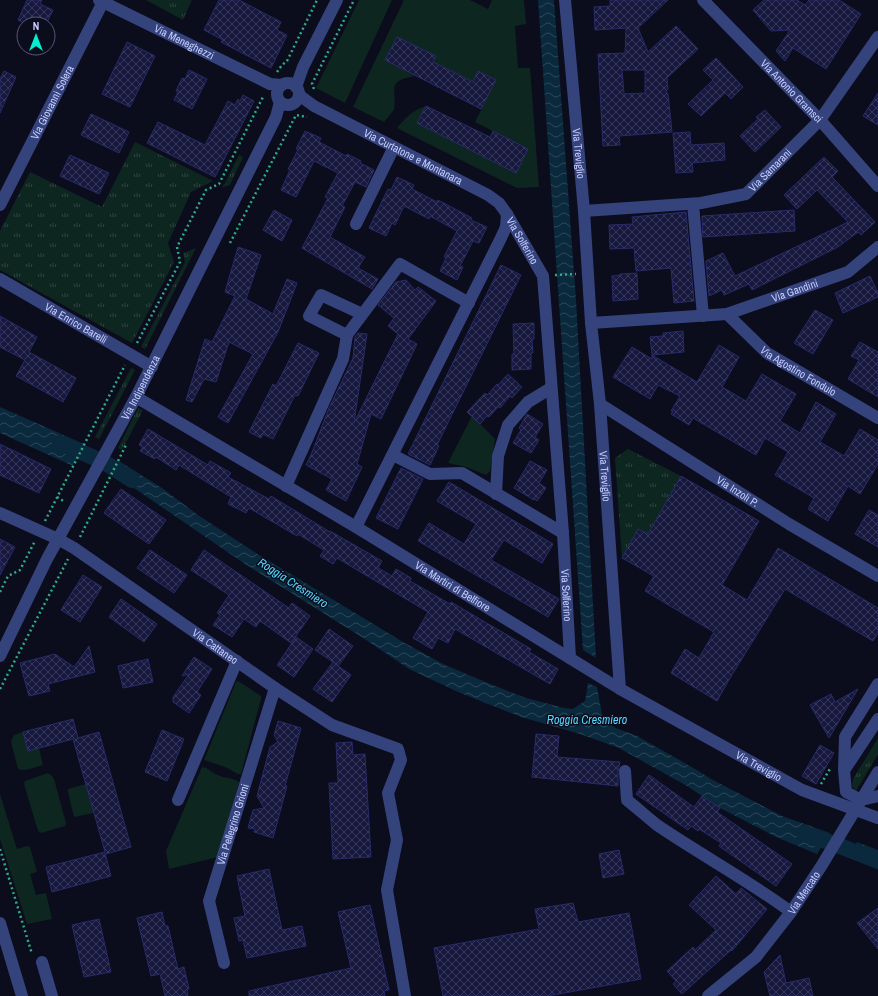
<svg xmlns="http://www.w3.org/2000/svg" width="878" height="996" font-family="'Archivo Narrow',sans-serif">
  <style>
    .grass { fill: url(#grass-tufts) }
    .green { fill: #0e2620 }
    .water { fill: url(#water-waves) }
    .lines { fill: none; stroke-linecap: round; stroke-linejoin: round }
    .canal { stroke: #0a293c; stroke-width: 16 }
    .building { fill: url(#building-cross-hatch); stroke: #282b6a; fill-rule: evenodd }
    .path { stroke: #2bae88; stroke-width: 2.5; stroke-dasharray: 2 3; stroke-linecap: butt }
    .minor { stroke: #35437c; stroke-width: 12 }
    .labels { text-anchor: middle; stroke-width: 3; stroke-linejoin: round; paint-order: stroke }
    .street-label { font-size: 11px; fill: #c6cdff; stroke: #0b0c1c }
    .water-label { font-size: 12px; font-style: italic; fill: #54d8ff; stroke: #0b0c1c }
  </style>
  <defs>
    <pattern id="grass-tufts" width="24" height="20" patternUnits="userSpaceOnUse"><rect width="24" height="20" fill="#0e2620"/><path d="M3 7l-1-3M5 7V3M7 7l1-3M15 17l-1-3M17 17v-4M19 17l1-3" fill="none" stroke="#304441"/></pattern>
    <pattern id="water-waves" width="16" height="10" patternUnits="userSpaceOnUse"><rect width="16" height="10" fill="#0a293c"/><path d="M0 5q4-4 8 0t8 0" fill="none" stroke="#2c4759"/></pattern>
    <pattern id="building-cross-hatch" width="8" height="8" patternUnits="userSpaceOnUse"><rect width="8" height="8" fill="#17183d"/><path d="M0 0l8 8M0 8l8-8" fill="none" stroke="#37385a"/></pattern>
  </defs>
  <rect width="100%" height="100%" fill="#0b0c1c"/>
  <path class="grass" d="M146,0H192L183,20Z
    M135,142L213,181L191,192L168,243L174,262L132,343L0,270V231L30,172L102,207Z
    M239,155L243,157L230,185L223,187Z
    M196,248L145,349L141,347L185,262L183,253Z
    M131,368L135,370L99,439L95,437Z
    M138,408L143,410L122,450L118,448Z
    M628,449L681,476L648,534L638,529L622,558L615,458Z
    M878,738V754L856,791L852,786L853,779Z"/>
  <path class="green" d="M359,0H392L345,103L316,88Z
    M404,0H470L488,9L492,0H524L526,24L515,26L518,68H530L539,187L517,188L397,128C405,118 413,110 426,106L418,123L516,173L528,149L475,122L496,80L479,71L473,82L433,62L436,56L397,37L385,60L415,76C386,81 397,88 394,110L384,122L353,107Z
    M472,416L495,439L490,471L486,475L466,467L448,463Z
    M238,681L261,696V699L241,774H238L225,767L204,760L236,682Z
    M23,732L39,748L43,765C36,767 25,772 18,769L11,742L14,735Z
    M202,767C209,768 213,774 220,776C226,778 233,778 239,782L218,857L169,869L166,851Z
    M48,773L52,776L54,779L66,823L65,826L41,833L38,831L24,784L25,781Z
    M86,784L94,813L74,817L68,792V789Z
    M0,794L17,849L27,846L30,847L37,872L30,874L36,895L46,893L52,919L27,924L0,839Z"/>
  <path class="water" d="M538,0H554L576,300L596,658L583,650Z
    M0,407L84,444L73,466L0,433Z
    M119,461L162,488L198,515L256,553L403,642L443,664L483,681L526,698L564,708L573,709L585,701L588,683L597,687L603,720L616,728L637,736L690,766L713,780L782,816L830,833L817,854L776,837L720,808L687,786L619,748L580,734L521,717L458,692L409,669L363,638L245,564L112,473Z
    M857,842L878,850V867L848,856Z"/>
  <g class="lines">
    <path class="canal" d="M60,443L104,462L132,480
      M804,834L835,844L878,861"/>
  </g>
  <path class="building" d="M27,0H42L40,4L53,10L46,24H26L18,20Z
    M219,0H239L281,22L277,30L287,35L271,68L221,42L223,40L204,30Z
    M610,0H668L638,28L648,52L676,26L698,49L667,78L668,89L666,91L668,94L672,132L619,136L620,145L603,146L598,54L625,53L626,28L595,30L594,7L610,6ZM622,70H645V93L624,94Z
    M764,0H797L805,5L809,0H839L861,14L826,69L793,48L785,61L776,51L790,30L771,31L753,10Z
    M397,37L436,56L433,62L473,82L478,71L496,80L481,109L385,60Z
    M127,42L155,56L130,107L102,94Z
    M716,58L743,87L731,99L725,93L701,116L688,104L713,80L703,70Z
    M189,70L207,79L192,109L174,100L178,92L176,91L182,78L185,79Z
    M4,71L16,77L0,113V79Z
    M878,93V125L863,116Z
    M243,95L254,101L215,177L147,143L158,122L205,145L228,101L235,105L238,99L240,101Z
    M426,106L490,137L493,131L528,149L516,173L417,123Z
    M765,110L781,127L755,152L740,136L758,119L756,117Z
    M91,114L129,132L119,153L81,135Z
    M305,131L321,138L319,142L346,156L347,154L361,161L360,163L374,170L366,187L355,182L342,206L345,207L330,237L365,257L358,268L378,279L372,289L302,248L328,198L325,197L338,173L314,161L296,197L281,190L290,170L288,169L298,150L296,149Z
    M690,132L691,145L724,143L725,160L692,163L693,172L676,173L673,133Z
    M70,155L109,173L99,194L60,176Z
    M824,157L838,171L832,177L875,222L861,235L858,232L838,247L752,290L749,284L724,295L722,290L709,296L706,261L723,253L735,276L848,222L817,190L797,209L784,195Z
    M397,177L414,185L412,189L437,202L438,200L472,218L471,220L487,227L479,243L473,241L460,266L463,267L457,280L440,271L446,258L444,257L457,231L430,216L429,219L404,206L395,225L392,223L386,236L369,228L388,189L391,190Z
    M274,210L292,220L282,241L263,230Z
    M794,210L795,231L703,237L702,216Z
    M686,212L694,301L674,303L671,268L636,271L634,248L610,249L609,225L633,224L632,217Z
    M238,247L261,255L246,299L273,314L287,279L297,283L278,332L228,423L218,417L253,354L229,342L216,382L204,379L192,402L186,400L205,339L212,342L235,296L225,292Z
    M501,265L521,275L437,445L439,446L430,465L408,454Z
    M637,273L638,299L613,301L612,276L620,275V274Z
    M870,276L878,293V297L843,313L835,293Z
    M406,280L415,290L418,287L436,301L408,339L417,344L381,419L371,414L357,464L362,467L346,501L326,490L332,479L306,465L311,455L329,408L353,358L355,337L358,333L367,334L354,423L398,334L388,326L394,318L378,305L396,282Z
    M815,310L833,320L813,354L794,343Z
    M0,316L37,337L29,352L76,378L63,402L16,376L25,360L0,347Z
    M534,323V339H532L533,353H531V369L512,370V354H514L513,324Z
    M683,331L684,352L652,355L650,337L663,336V333Z
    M860,342L878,352V397L848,379L859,360L851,356Z
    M298,343L319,353L298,396L295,395L273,439L263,434L261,438L249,432L273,384L276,386Z
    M719,345L739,357L722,387L746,401L762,374L796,394L780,421L800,433L816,402L836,414L820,442L844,456L860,429L878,440V464L860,494L848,486L828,521L808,509L814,498L775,475L788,452L765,438L756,455L693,418L689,425L671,414L673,411H671L680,396L658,385L650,399L613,377L632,347L652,359V355L697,382Z
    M508,374L522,387L512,398L510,396L500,408L499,406L489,417L487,416L480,424L467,412L485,393L487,395L497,384L498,385Z
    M527,414L543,424L535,437L539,440L531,453L513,443L521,430L519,428Z
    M148,429L208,465L210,461L231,473L228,477L269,499L271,496L330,532V531L382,561L378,568L392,576L396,569L411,578L410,581L450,604L451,602L531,649L529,652L558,669L550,684L455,629L448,643L438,638L432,649L413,638L428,612L337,558L333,564L320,556L324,550L298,534L297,536L249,508L246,513L228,504L231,497L179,465L176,470L156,457L155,459L140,451L143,447L139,445Z
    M0,444L51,469L39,493L0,475Z
    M530,461L547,470L539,483L546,488L537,501L535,499L534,500L514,488Z
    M401,468L423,479L398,529L376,518Z
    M681,476L759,521L722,585L747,600L778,548L878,608V633L873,641L785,589L730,678L717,701L671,673L685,649L699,658L714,632L645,591L654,576L622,558L638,529L648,534Z
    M449,482L553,544L542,563L504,540L491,560L559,599L548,617L418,541L429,523L464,544L476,524L437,501Z
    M121,489L166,520L149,544L104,513Z
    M869,510L878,515V547L855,534Z
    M0,539L15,547L0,575Z
    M150,550L187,575L174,593L137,568Z
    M204,550L289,608L292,603L310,616L291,643L260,621L256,627L244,619L232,637L213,625L220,615L217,613L229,595L191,570Z
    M83,575L102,587L80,622L61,610Z
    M121,599L157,624L144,642L109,617Z
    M329,629L353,646L338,666L351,675L332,702L313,689L333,662L315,650Z
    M296,637L313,649L294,677L277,665Z
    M89,646L95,672L48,684L50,691L29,696L20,663L55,654L74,667Z
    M194,657L212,669L197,692L201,695L189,713L173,702V697L189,674L182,676Z
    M148,659L153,682L123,688L118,666Z
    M858,689L829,738L810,705L831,694L835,702Z
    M73,719L78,738L99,732L131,847L106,854L105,853L111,876L52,892L46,867L105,852L73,739L28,751L23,732Z
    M278,721L301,728L285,786H287L273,838L254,832L255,829L248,828L253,810L264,808L257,796L270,747L278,742L274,735Z
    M162,730L184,739L167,781L145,772Z
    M536,734L559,736L557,757L620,762L618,771V786L532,777Z
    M352,742L353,755L365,754L371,857L333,859L329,783H338L336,743Z
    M820,745L834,753L816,784L802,776Z
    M649,775L694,807L702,796L720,808L717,812L792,864L776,886L719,846L721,843L699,829L698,831L691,826L688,830L636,794Z
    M619,850L624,874L603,878L599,854Z
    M269,869L282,930L302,926L306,946L247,958L243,940L239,941L234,918L245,916L237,876Z
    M716,876L736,894L741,888L767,909L732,951L731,950L682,994L673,984L676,981L667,971L693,947L695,950L716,930L689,905Z
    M573,903L578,922L629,913L641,979L548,996H443L434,948L539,929L535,909Z
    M370,905L389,990L384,991L385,996H249V991L351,968L338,912Z
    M878,908V949L857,923Z
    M162,912L165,926H168L178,969L184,967L189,989H187L188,996H165L160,974L151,976L137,918Z
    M99,919L111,972L84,977L72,925Z
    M780,955L786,983L809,978L813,996H770L764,972Z"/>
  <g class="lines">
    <path class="path" d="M277,72L282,65L287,61L317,0
      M314,89L312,84L354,0
      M230,243L296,115L307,117
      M555,275L576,274
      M137,343L180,262L177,247L206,190L219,184L264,95
      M57,497L65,502
      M45,521L125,365
      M80,537L126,445
      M0,592L8,576L20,570L35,541
      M0,689L68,559
      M821,784L831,767
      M0,849L32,954"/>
    <g class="minor">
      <path id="s1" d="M99,0L270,84L282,85"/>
      <path id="s2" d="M565,0L584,211L591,323L600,404L620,689"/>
      <path id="s3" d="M703,0L820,120L878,186"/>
      <circle cx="288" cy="94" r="11"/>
      <path d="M296,87L303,67L337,0"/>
      <path id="s4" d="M299,95L314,106L488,195L499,203L507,214L543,276L563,533L570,658"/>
      <path d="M693,204L703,316"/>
      <path id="s5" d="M0,205L104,0"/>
      <path id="s6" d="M584,211L701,203L746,194L820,120L878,37"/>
      <path d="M356,224L394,147"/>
      <path id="s7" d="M0,279L152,367"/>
      <path id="s8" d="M727,314L767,353L878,418"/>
      <path id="s9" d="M591,323L727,314L848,272L878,247"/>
      <path d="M347,335L309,316L321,295L362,314"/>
      <path id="s10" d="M136,397L356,527L620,689L802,790L878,818"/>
      <path id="s11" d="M600,404L789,524L878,576"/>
      <path d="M393,455L430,474L462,473L563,533"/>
      <path d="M286,486L343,359L347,335L400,264L469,303"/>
      <path d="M496,494L498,456L508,425L528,402L551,388"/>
      <path id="s12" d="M0,513L58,539L74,548L275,688L332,725L398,749L401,760L388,793L397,840L387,890L405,996"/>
      <path d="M356,527L500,240L506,227L507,214"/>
      <path id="s13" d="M0,656L47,559L136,397L276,117L280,102"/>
      <path d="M845,769L878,719"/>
      <path d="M625,771L627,800C637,808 647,817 657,825C701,855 748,880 791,912"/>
      <path d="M178,800L237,661"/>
      <path d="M861,800L846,792L844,770L845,737L878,684"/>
      <path d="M861,800L878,796"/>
      <path d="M0,923L22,996"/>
      <path d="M42,962L52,996"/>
      <path id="s14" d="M224,963L209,901L275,688"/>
      <path id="s15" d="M708,996L756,957L791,912L822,865L878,772"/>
    </g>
  </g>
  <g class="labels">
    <g class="street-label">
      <text dy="4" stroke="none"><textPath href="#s1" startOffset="95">Via Meneghezzi</textPath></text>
      <text dy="4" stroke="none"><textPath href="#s3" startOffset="127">Via Antonio Gramsci</textPath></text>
      <text dy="4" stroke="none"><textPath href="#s5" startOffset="115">Via Giovanni Solera</textPath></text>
      <text dy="4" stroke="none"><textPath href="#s2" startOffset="154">Via Treviglio</textPath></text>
      <text dy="4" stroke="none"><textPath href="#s4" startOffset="130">Via Curtatone e Montanara</textPath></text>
      <text dy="4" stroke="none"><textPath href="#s6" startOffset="197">Via Samarani</textPath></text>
      <text dy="4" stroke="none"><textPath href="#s4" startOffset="272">Via Solferino</textPath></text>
      <text dy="4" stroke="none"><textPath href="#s9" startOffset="208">Via Gandini</textPath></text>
      <text dy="4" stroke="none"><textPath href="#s7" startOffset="88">Via Enrico Barelli</textPath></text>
      <text dy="4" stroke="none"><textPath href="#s8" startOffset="92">Via Agostino Fondulo</textPath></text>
      <text dy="4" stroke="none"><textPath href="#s13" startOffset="303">Via Indipendenza</textPath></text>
      <text dy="4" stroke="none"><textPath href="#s2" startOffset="478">Via Treviglio</textPath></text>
      <text dy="4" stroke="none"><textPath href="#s11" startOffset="163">Via Inzoli P.</textPath></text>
      <text dy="4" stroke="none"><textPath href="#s10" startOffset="369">Via Martiri di Belfiore</textPath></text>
      <text dy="4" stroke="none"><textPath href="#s4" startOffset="633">Via Solferino</textPath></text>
      <text dy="4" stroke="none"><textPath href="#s12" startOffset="254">Via Cattaneo</textPath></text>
      <text dy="4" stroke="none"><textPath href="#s10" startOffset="724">Via Treviglio</textPath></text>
      <text dy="4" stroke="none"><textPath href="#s14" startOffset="144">Via Pellegrino Grioni</textPath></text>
      <text dy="4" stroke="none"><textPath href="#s15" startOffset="142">Via Mercato</textPath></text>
    </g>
    <g class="water-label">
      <text transform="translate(293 583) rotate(33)" y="4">Roggia Cresmiero</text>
      <text x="587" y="724">Roggia Cresmiero</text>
    </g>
  </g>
  <g transform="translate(36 36)"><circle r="19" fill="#0b0c1c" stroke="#565977"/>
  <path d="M0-3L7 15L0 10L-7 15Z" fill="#00f1d1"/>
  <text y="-6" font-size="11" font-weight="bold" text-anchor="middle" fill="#c6cdff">N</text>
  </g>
</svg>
